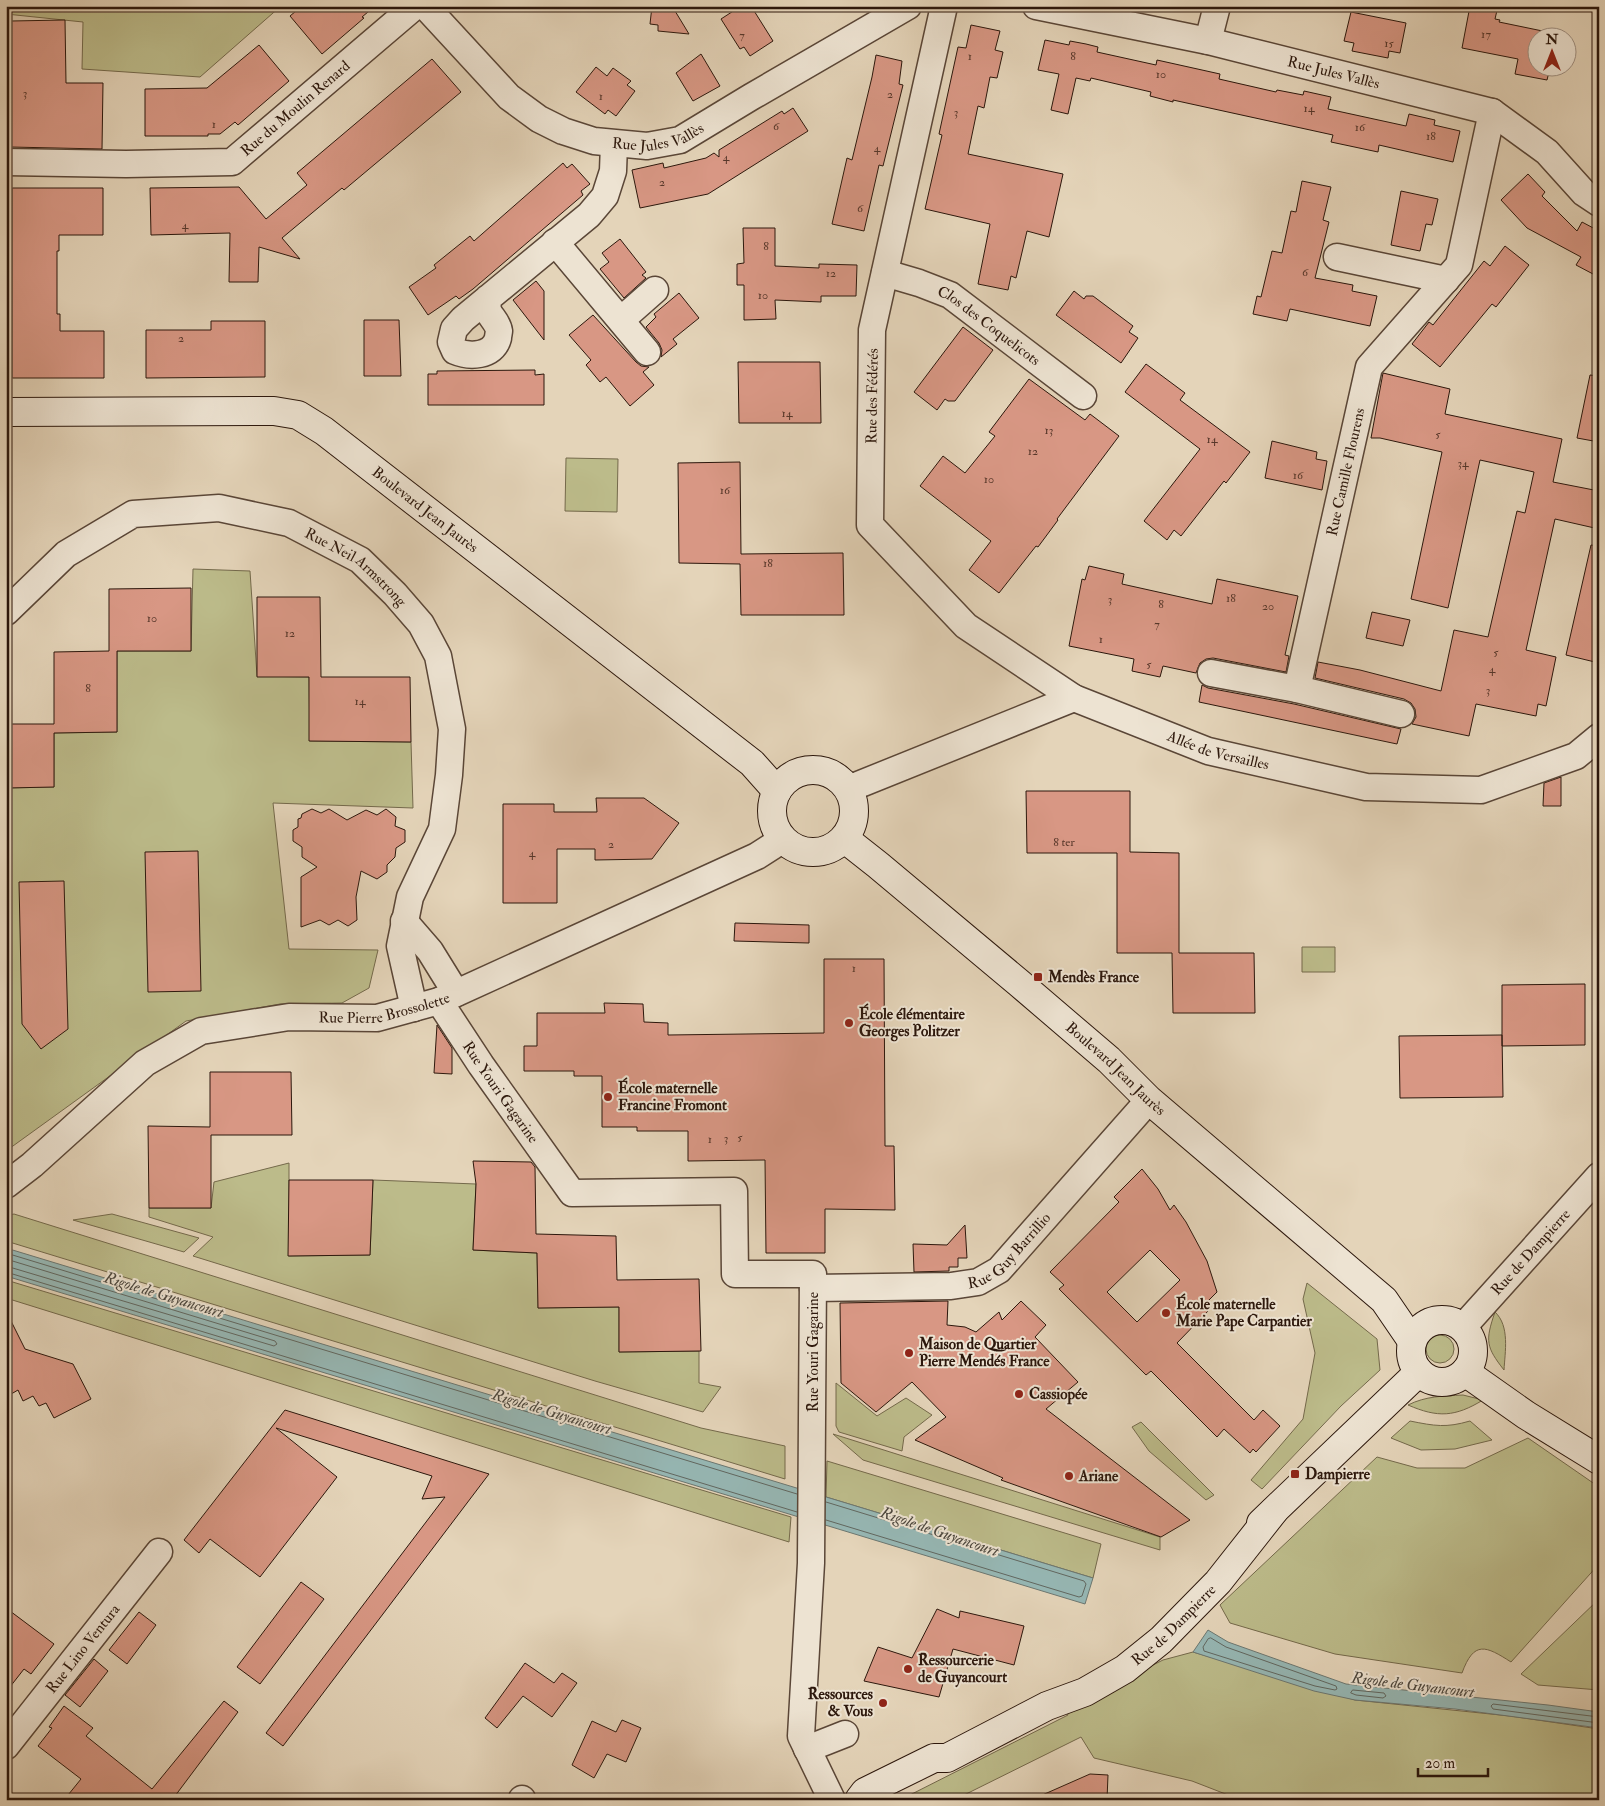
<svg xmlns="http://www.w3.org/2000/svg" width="1605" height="1806" font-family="'IM FELL Double Pica',serif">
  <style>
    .green { fill: #bcbb8a; stroke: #74694b }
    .water { fill: #96b7b4; stroke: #6c7771 }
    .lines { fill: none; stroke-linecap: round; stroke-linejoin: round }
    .shore { stroke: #616760; stroke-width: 1 }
    .building { fill: #d89784; stroke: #2c170c; fill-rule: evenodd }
    .street-casing { stroke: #5a4637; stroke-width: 29 }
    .secondary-casing { stroke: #2c170c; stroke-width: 30 }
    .street { stroke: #ede3d2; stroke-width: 26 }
    .secondary { stroke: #ede3d2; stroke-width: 28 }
    .poi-dot { fill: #8f2418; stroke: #ede3d2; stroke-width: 2 }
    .labels { text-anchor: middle; stroke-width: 4; stroke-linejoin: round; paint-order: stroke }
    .number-label { font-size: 12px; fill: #57372a }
    .street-label { font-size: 15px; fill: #2c170c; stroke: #ede3d2 }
    .poi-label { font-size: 15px; font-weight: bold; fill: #2c170c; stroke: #ede3d2; text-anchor: start }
    .water-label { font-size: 16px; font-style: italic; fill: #4c473e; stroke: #ede3d2 }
  </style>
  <rect width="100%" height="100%" fill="#e4d4b9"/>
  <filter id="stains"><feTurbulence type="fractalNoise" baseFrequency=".004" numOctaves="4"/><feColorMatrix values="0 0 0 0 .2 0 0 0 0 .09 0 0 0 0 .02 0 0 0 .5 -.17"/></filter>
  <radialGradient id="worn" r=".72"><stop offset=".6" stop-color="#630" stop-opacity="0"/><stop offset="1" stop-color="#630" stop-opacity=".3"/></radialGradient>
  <path class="green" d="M6,6H281L200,77L82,69L83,22L6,14Z
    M566,458L618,459L617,512L565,511Z
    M193,569L250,571L257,676L309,677L310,741L411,742L413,808L273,803L289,949L378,950L369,988L342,1003L280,1004L186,1021L6,1151V788L54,787V733L117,732V651H191Z
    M1302,947H1335V972H1302Z
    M289,1163V1256L370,1255L373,1180L476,1184L473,1250L537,1253L538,1308L619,1307V1352L699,1351V1383L721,1387L703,1412L595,1381L193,1256L213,1237L149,1217V1208H211L214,1182Z
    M14,1214L701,1428L785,1446V1479L6,1241V1216Z
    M112,1214L199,1238L184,1252L73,1220Z
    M6,1280L791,1517L789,1542L6,1298Z
    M1307,1283L1377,1339L1380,1370L1341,1406L1262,1489L1251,1480L1303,1419L1315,1353L1303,1299Z
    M1495,1312C1510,1326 1505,1352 1504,1370C1486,1347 1485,1341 1495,1312Z
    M1426 1349a14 14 0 1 1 28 0a14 14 0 1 1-28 0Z
    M836,1383L877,1416L906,1398L932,1415L904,1437L902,1451L839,1432L836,1426Z
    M1463,1395L1483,1400C1455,1417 1438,1418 1408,1405C1426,1396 1443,1396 1463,1395Z
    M1410,1421C1435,1426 1446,1428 1470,1421L1492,1440L1455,1449L1421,1450L1391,1438Z
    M1141,1422L1214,1495L1206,1500L1149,1451L1132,1427Z
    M833,1434L1160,1537V1550L863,1460Z
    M1528,1438L1599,1487V1564L1511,1662C1486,1646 1474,1640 1462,1673L1335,1654L1230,1623L1220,1605L1377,1457L1417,1468H1465Z
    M827,1461L1101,1544L1093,1578L826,1497Z
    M1599,1599V1690L1538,1685L1521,1674Z
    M1193,1652L1355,1700L1510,1716L1599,1729V1800H1241L1192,1781L1094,1758L1081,1737L954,1800H900L1068,1715L1065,1709L1163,1660Z"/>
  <path class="water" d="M6,1248L1093,1578L1085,1604L6,1276Z
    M1208,1630L1228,1642L1346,1684L1548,1705L1599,1712V1728L1455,1709L1355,1700L1314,1691L1193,1652Z"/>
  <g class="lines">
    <path class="shore" d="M6,1253L797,1494
      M6,1259L275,1341L277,1344L274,1346L6,1266
      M6,1272L797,1512
      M826,1520L1079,1597L1082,1596L1086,1584L1084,1581L826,1502
      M1211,1638L1226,1647L1336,1686L1337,1689L1335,1690L1315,1686L1204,1651L1203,1647L1208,1639Z
      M1353,1690L1384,1693L1386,1696L1383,1698L1356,1695L1351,1693Z
      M1599,1717L1493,1704L1491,1706L1493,1709L1599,1723"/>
  </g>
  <path class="building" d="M302,6H375L362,17L364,18L322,54L290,16Z
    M652,6H672L689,34L658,31V25L650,24Z
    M741,6H751L773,41L750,56L744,47L740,49L721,19Z
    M1470,6H1498L1495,19L1500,20L1499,22L1557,34L1556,38H1538V68H1550L1547,80L1515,74L1518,59L1462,48Z
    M1351,12L1406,23L1400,53L1389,51L1388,58L1352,51L1354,43L1344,41Z
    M65,20L66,83H103L102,149L10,147L11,21Z
    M971,25L1000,31L995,50L1003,52L997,78L990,77L984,108L978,106L968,154L1063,174L1049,237L1027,231L1016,278L1011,276L1008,290L978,284L990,224L925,209L942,135L939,134L958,47L966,48Z
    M1045,40L1069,45L1070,41L1086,44L1098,47L1097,52L1156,65L1157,60L1220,74L1219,79L1276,92L1277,90L1303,95L1304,91L1331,97L1328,109L1406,126L1409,114L1435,120L1434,125L1460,131L1453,162L1379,145L1378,152L1331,142L1333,135L1173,100V102L1150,96L1151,92L1091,78L1090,81L1076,78L1068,114L1051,110L1059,74L1038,70Z
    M259,45L289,81L238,125L235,122L220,134H208V136H145V89L207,88Z
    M701,54L720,86L693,101L676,73Z
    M876,55L902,61L899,84L903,85L883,166L879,165L877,174L864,231L832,224L847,158L852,160L872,77Z
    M432,59L461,92L344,190L342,188L282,238L300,259L259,247L258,282H229L230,233L151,235L150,188L239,187L266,219L307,185L297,173Z
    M596,67L607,76L613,68L631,81L627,85L635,91L616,116L608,110L605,114L576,92Z
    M793,108L808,131L708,194L640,208L632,170L663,163L664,168L706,158L714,153L719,157V150L782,111L784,114Z
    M563,163L567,168L572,164L590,184L581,191L583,195L473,289L459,299L456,296L428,315L409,287L436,268L434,265L470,236L474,241Z
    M1528,174L1545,192L1542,196L1577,231L1582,222L1597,230L1599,227V266L1593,274L1576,265L1581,257L1527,228L1501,200Z
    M1302,181L1331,187L1323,220L1329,222L1315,278L1353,285L1352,291L1377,296L1370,326L1290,309L1287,321L1253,314L1257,296L1261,297L1272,251L1282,253L1291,211L1296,212Z
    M12,188H103V235H59V251H57V314H60V331H104V378H12Z
    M1401,191L1438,199L1432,225L1426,224L1420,251L1391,245Z
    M743,228H775V266L819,268V264L857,265L856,296H821V302L775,300L776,319L744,320V285H737V264L744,263Z
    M620,239L646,272L642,275L646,278L624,298L600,269L609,262L602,253Z
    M1505,246L1529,265L1496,307L1492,304L1440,367L1412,344L1429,322L1433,325L1484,261L1490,266Z
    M536,281L544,291V340L513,300Z
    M1074,291L1084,299L1086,296H1093L1133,326L1129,332L1138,338L1121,363L1056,315Z
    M679,293L699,318L673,339L677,344L661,357L662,350L659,343L646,327L656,317L654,314Z
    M593,315L636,362L641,366L649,367L643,372L654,385L630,406L606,377L600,382L586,365L591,360L569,335Z
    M364,320H399L401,376H364Z
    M211,321H265V377L146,378V330H211Z
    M963,327L993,350L955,401H948L945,399L937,410L914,392Z
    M738,362H820L821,423H739Z
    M1146,364L1185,393L1180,400L1250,452L1226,483L1224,481L1181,536L1174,530L1167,540L1144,521L1200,449L1125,392Z
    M535,370V375L544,374V405H428V374H437V371Z
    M1383,373L1450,389L1445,414L1562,439L1553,482L1599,491V529L1555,519L1526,650L1556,657L1546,706L1538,704L1536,716L1476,704L1469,736L1412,724L1416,717L1415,709L1411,703L1404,699L1315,678L1318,662L1360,670L1441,691L1454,630L1488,637L1517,511L1525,513L1534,472L1480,460L1448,608L1411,599L1442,452L1380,438H1371Z
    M1590,375L1599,376V442L1577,438Z
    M1029,379L1085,420L1090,414L1119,436L1057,519L1058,520L1038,547L1036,546L999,593L969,570L991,541L920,486L943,456L965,473L995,436L989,432Z
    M1272,441L1317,452L1316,459L1327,461L1322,490L1265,478Z
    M740,462L741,554L843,553L844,615H741L740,564L679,563L678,463Z
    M1591,545L1599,546V663L1566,655Z
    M1089,566L1124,574L1122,584L1212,604L1217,579L1298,596L1285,655L1289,656L1286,672L1213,658L1206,659L1200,663L1196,673L1163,666L1160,677L1132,671L1134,659L1069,646L1082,579L1085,580Z
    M191,588V651H117V732L54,733V787L6,788V724H54V652L109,651V589Z
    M257,597H320L321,677H410L411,742L309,741V677H257Z
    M1372,612L1410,620L1403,646L1366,638Z
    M1202,685L1208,688L1294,704L1401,729L1397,744L1199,702Z
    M1561,777V806H1543L1544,783Z
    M1026,791H1130V852L1179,853V953H1254L1255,1013H1173L1172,953H1117V853H1027Z
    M596,798H644L679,823L652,859L595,860V849H557V903H503V804H554V812H597Z
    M312,809L321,813L329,809L347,820L366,810L377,815L386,809L396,817L395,826L405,830V842L396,848L395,857L387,865V872L377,879L361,871L356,897L357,920L348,926L338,920L329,925L320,920L301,927V877L317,867L302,857V847L293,841V830L298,827V819L301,818L302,814Z
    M198,851L201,991L148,992L145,852Z
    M64,881L68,1029L41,1049L22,1024L19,882Z
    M735,923L809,925V943L734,941Z
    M824,959H884L885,1146H894L895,1210L825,1209V1253H766L765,1160L688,1161V1131H637V1127H602V1076H574V1071H524V1046H537V1013H605L604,1003L643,1004L644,1022L668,1023V1035L824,1033Z
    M1585,984V1045L1502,1046V985Z
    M437,1025L452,1048V1074L434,1073Z
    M1502,1035L1503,1097L1400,1098L1399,1036Z
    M210,1072H291L292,1135H211V1208H149L148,1126L210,1127Z
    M473,1161L531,1162L535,1167L536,1234L616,1236L617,1280L699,1279L701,1351L619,1352V1307L538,1308L537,1253L473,1250L476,1184Z
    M1142,1169L1158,1189L1170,1210L1174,1205L1186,1222L1207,1261L1217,1292L1204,1305L1209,1310L1177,1343L1254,1420L1263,1410L1280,1426L1256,1452L1253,1449L1250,1453L1224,1429L1217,1437L1151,1371L1146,1375L1059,1289L1064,1285L1050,1272L1119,1202L1114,1197ZM1150,1250L1180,1280L1137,1322L1107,1292Z
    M289,1180H373L370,1255L288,1256Z
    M965,1225L967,1258H958V1267H949V1271L914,1272L913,1244L947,1245Z
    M948,1301L947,1325L965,1327L976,1332L999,1312L1002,1320L1021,1301L1046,1325L1035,1337L1078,1382L1046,1409L1190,1520L1161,1537L1001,1480L1003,1478L915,1440L946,1417L912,1382L876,1412L841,1383L840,1303Z
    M6,1311L25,1349L73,1364L91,1399L54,1418L46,1403L39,1406L33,1396L23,1401L18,1390L6,1397Z
    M285,1410L489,1474L283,1746L266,1733L445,1497L422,1499L432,1476L276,1428L337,1477L260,1577L210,1539L199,1553L184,1540Z
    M301,1582L324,1599L260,1684L237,1667Z
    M6,1608L54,1644L31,1674L24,1669L6,1692Z
    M937,1609L959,1618L960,1611L1024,1626L1014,1665L953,1649L939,1697L864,1681L878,1647L912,1658Z
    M139,1612L156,1625L127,1664L109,1650Z
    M94,1659L108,1671L80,1707L65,1695Z
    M525,1663L554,1683L562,1673L577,1683L552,1717L523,1696L497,1728L485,1718Z
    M224,1701L238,1712L172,1800H64L81,1779L38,1746L52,1728L49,1727L64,1706L93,1728L86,1736L152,1789Z
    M622,1720L641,1728L626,1762L607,1754L594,1778L572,1765L592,1721L616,1732Z
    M1090,1774L1108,1775L1107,1800H1031Z"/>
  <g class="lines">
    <g class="street-casing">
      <g id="street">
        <path id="s1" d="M425,6L509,97L539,119L563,131L594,141L647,146L680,140L751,97L908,6"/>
        <path id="s2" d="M944,6L872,330L870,525L966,626L1074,698L1208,751L1366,787L1481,790L1576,756L1599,737"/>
        <path id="s3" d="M1036,6L1208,41L1492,112L1547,152L1584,193L1599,203"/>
        <path d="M1208,41L1217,6"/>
        <path id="s4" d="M6,162L126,164L232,162L415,6"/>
        <path d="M555,242L647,352"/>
        <path d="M1337,257L1446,280"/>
        <path id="s5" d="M885,273L919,283L950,295L1083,396"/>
        <path d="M488,298C488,301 487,306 488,310C490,317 498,322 499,331C499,332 498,336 498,338C493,357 469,357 455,351L451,342L454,329L463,319L589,215L605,196L613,171L614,144"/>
        <path d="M621,320L655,290"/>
        <path id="s6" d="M6,612L66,554L133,514L219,508L289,523L360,560L395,594L421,624L438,656L452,729L449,775L442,829L410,897L400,946L414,1008"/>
        <path id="s7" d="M1211,673L1297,689L1369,367L1459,265L1492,112"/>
        <path d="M1297,689L1401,714"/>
        <path d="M848,789L1074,698"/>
        <path d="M404,921L430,951L456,993"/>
        <path id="s8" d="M439,1001L481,1065L572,1193L734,1191L735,1274H813L811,1563L801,1736L832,1800"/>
        <path id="s9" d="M6,1185L32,1165L145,1063L201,1031L289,1017L377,1018L439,1001L757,856L782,840"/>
        <path id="s10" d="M813,1288L951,1286L978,1282L999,1270L1149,1100"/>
        <path id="s11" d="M1463,1327L1599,1176"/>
        <path id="s12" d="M6,1746L159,1552"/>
        <path d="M807,1749L845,1734"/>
        <path d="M522,1800V1799"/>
      </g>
    </g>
    <g class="secondary-casing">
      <g id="secondary">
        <path id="s13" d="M6,412L274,411L298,415L324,431L752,763L777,791"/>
        <circle cx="813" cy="811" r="41"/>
        <path id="s14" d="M845,839L878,865L1019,983L1109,1060L1149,1100L1384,1300L1412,1341"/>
        <circle cx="1442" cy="1351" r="31"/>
        <path d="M1465,1372L1526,1415L1599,1460"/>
        <path d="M1261,1523L1419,1372"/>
        <path id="s15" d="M859,1800L865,1792L934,1758H947L1047,1706L1085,1692L1125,1669L1161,1640L1218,1582L1274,1511"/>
      </g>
    </g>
    <use href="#street" class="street"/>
    <use href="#secondary" class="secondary"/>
  </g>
  <g class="poi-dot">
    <rect x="1033" y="972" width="10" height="10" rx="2.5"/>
    <circle cx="849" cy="1023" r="5"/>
    <circle cx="608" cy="1097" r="5"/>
    <circle cx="1166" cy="1313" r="5"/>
    <circle cx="909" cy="1353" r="5"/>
    <circle cx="1019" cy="1394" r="5"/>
    <rect x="1290" y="1469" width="10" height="10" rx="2.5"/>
    <circle cx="1069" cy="1476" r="5"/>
    <circle cx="908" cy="1669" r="5"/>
    <circle cx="883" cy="1703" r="5"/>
  </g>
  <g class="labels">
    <g class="number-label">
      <text x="1486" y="38">17</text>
      <text x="742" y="39">7</text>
      <text x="1389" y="47">15</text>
      <text x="970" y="60">1</text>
      <text x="1073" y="60">8</text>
      <text x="1161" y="78">10</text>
      <text x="25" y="97">3</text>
      <text x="890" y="98">2</text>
      <text x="601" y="100">1</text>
      <text x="1309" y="112">14</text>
      <text x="956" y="116">3</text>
      <text x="214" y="128">1</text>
      <text x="776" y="130">6</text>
      <text x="1360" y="131">16</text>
      <text x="1431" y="140">18</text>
      <text x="877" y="152">4</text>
      <text x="726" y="161">4</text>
      <text x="662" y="186">2</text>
      <text x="860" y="212">6</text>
      <text x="185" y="229">4</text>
      <text x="766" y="250">8</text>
      <text x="1305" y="276">6</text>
      <text x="831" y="277">12</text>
      <text x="763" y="299">10</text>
      <text x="181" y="342">2</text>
      <text x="787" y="417">14</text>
      <text x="1049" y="434">13</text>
      <text x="1438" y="438">5</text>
      <text x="1212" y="443">14</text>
      <text x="1033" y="455">12</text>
      <text x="1463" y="467">34</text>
      <text x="1298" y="479">16</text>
      <text x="989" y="483">10</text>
      <text x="725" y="494">16</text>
      <text x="768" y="567">18</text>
      <text x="1231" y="602">18</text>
      <text x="1110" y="603">3</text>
      <text x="1161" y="608">8</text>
      <text x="1268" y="610">20</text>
      <text x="152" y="622">10</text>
      <text x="1157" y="628">7</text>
      <text x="290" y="637">12</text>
      <text x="1101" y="643">1</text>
      <text x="1496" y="656">5</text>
      <text x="1149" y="668">5</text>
      <text x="1492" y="673">4</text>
      <text x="88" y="692">8</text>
      <text x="1488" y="694">3</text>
      <text x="360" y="705">14</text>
      <text x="1064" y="846">8 ter</text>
      <text x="611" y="848">2</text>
      <text x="532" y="857">4</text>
      <text x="854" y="972">1</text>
      <text x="740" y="1141">5</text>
      <text x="726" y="1142">3</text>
      <text x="710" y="1143">1</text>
    </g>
    <g class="street-label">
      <text dy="5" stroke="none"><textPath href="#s3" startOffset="305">Rue Jules Vallès</textPath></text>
      <text dy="5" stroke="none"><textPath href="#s4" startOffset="309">Rue du Moulin Renard</textPath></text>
      <text dy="5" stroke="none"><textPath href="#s1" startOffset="286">Rue Jules Vallès</textPath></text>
      <text dy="5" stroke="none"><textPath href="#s5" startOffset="118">Clos des Coquelicots</textPath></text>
      <text transform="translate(872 396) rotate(-89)" y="5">Rue des Fédérés</text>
      <text dy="5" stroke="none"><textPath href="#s7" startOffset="310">Rue Camille Flourens</textPath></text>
      <text dy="5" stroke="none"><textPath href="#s13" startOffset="451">Boulevard Jean Jaurès</textPath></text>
      <text dy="5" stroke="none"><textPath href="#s6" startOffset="400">Rue Neil Armstrong</textPath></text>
      <text dy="5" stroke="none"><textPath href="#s2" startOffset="950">Allée de Versailles</textPath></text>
      <text dy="5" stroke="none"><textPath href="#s9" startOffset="435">Rue Pierre Brossolette</textPath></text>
      <text dy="5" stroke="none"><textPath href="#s14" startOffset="355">Boulevard Jean Jaurès</textPath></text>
      <text dy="5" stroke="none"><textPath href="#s8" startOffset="110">Rue Youri Gagarine</textPath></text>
      <text dy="5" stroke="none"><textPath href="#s10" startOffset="209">Rue Guy Barrillio</textPath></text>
      <text dy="5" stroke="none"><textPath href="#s11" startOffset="101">Rue de Dampierre</textPath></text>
      <text transform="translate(813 1352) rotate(-90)" y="5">Rue Youri Gagarine</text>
      <text dy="5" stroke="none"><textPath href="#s15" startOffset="365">Rue de Dampierre</textPath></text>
      <text dy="5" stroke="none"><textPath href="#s12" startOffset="124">Rue Lino Ventura</textPath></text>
    </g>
    <g class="poi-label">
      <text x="1048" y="982">Mendès France</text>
      <text x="859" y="1019">École élémentaire<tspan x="859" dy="17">Georges Politzer</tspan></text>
      <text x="618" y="1093">École maternelle<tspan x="618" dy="17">Francine Fromont</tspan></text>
      <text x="1176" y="1309">École maternelle<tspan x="1176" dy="17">Marie Pape Carpantier</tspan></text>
      <text x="919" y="1349">Maison de Quartier<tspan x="919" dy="17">Pierre Mendés France</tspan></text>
      <text x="1029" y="1399">Cassiopée</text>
      <text x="1305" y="1479">Dampierre</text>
      <text x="1079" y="1481">Ariane</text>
      <text x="918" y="1665">Ressourcerie<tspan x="918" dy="17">de Guyancourt</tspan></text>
      <text x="873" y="1699" text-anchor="end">Ressources<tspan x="873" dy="17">&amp; Vous</tspan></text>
    </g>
    <g class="water-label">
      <text transform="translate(164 1294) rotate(17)" y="6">Rigole de Guyancourt</text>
      <text transform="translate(552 1411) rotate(17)" y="6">Rigole de Guyancourt</text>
      <text transform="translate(940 1531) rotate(19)" y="6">Rigole de Guyancourt</text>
      <text transform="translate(1413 1684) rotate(7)" y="6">Rigole de Guyancourt</text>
    </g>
  </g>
  <rect width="1605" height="1806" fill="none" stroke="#e4d4b9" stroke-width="25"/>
  <rect x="8" y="8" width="1590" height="1791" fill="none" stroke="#2c170c" stroke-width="2.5"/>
  <rect x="12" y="12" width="1580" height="1781" fill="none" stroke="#2c170c"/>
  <g transform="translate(1552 52)"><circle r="24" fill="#ede3d2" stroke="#a09183"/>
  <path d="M0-4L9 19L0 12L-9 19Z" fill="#8f2418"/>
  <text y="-8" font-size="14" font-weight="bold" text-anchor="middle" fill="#2c170c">N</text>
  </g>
  <path d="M1418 1768v8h70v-8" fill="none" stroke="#2c170c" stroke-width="2.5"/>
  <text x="1425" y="1768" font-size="15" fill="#2c170c" stroke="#ede3d2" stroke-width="4" paint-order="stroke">20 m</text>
  <rect width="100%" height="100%" filter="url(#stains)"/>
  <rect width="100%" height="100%" fill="url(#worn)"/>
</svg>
